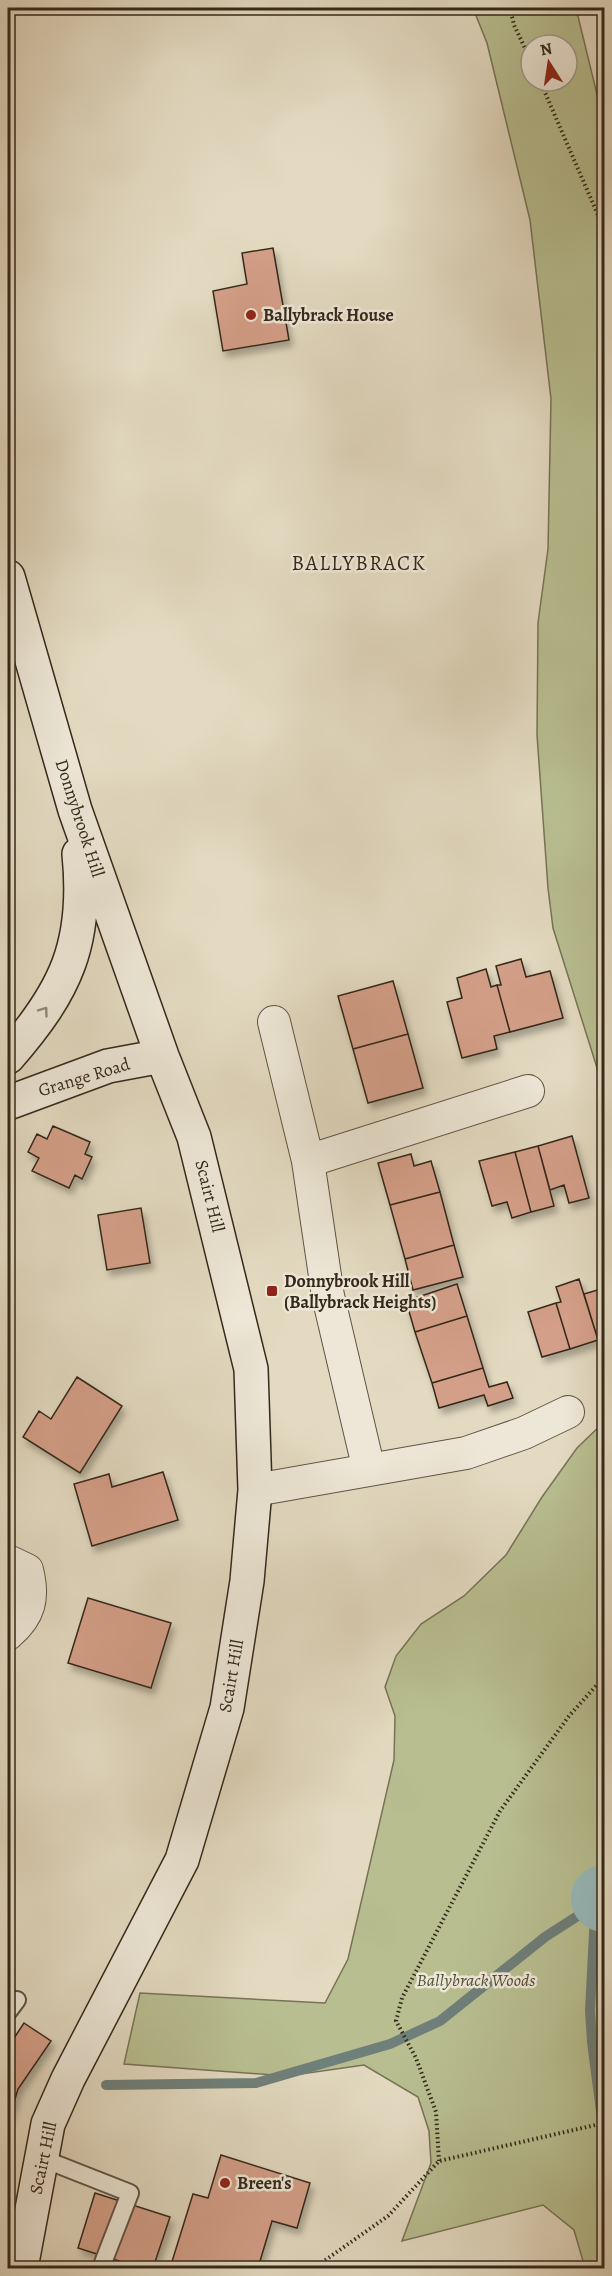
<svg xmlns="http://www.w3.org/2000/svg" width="612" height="2276" font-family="Alegreya,serif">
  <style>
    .green { fill: #b8be90; stroke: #767356; stroke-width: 1.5; fill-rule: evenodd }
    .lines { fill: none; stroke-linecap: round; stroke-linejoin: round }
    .stream { stroke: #6f7f7a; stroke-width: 10 }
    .river { stroke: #97b9ba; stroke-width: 66 }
    .building { fill: #d49f88; stroke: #34281b; stroke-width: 1.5; filter: url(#shadow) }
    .lane-casing { stroke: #605444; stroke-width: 20 }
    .street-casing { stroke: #605444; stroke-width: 34 }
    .secondary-casing { stroke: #34281b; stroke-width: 36 }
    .path { stroke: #34281b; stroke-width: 4; stroke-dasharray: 1.5 3; stroke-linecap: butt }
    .lane { stroke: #ede7d7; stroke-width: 16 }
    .street { stroke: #ede7d7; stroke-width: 32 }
    .secondary { stroke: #ede7d7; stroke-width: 33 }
    .oneway { stroke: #908879 }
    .poi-dot { fill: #8f2418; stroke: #ede7d7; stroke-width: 2 }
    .labels { text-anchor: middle; stroke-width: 5; stroke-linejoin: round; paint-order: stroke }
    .poi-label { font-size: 18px; font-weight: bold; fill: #34281b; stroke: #ede7d7; text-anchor: start }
    .street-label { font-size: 18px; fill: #34281b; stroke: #ede7d7 }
    .park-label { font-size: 18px; font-style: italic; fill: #554e38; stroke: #ede7d7 }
    .quarter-label { font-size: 21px; letter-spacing: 1.5px; fill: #34281b; stroke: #ede7d7 }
  </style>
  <defs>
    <filter id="shadow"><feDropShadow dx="3.5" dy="6" stdDeviation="3" flood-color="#0004"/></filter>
  </defs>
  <rect width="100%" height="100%" fill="#e3dac1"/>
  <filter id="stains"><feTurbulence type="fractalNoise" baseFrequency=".00333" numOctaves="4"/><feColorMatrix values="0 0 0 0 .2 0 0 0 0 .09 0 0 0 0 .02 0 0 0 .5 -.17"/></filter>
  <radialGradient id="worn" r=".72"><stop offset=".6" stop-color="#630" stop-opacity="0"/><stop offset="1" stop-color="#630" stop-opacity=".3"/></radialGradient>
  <path class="green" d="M473,8H576L604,123V1090L553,928L548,888L537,735L538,623L548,549L551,399L530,220L487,43ZM531,45H567V81H531Z
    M604,1422V2268H585L574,2230L543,2205L402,2241L431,2163L429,2131L418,2097L364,2065L287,2076L124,2064L140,1993L325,2003L348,1959L394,1760L395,1716L385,1687L396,1656L421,1624L464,1596L506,1555L542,1497L577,1448Z"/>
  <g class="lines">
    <path class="stream" d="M603,1901L595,1914L590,2010L592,2042L604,2134
      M106,2085L256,2083L390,2044L440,2021L545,1937L604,1899"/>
    <path class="river" d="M604,1899V1898"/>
  </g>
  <path class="building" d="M273,248L289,340L223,351L213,291L247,284L242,253Z
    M521,959L526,977L550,971L563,1018L510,1032L497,985H501L496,966Z
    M486,969L491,987L497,985L510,1032L494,1036L497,1049L462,1058L447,1002L462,998L457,978Z
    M393,981L408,1034L353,1049L338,996Z
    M408,1034L423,1088L368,1103L353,1049Z
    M53,1126L90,1142L85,1154L92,1157L82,1179L75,1175L69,1188L32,1171L39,1158L28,1152L37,1134L47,1139Z
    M572,1136L589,1198L569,1203L564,1185L550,1190L538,1146Z
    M538,1146L554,1206L531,1212L515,1152Z
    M515,1152L531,1212L512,1218L507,1202L492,1206L479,1161Z
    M411,1154L414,1166L431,1161L440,1192L390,1205L378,1163Z
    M440,1192L454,1245L405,1259L390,1205Z
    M141,1208L150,1263L107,1270L98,1215Z
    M454,1245L463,1277L413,1290L405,1259Z
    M579,1279L598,1340L570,1349L556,1303L561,1302L556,1287Z
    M457,1284L467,1316L415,1332L406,1301Z
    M604,1288V1338L598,1340L584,1294Z
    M556,1303L570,1349L542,1357L528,1312Z
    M467,1316L483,1368L432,1383L415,1332Z
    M483,1368L489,1387L507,1382L513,1398L488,1406L484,1395L439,1408L432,1383Z
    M77,1377L122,1406L80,1473L23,1437L39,1411L51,1419Z
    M163,1472L178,1520L92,1546L74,1484L109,1474L112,1487Z
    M88,1598L171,1623L151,1688L68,1663Z
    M24,2023L51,2041L18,2089L8,2122V2047Z
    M221,2155L310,2183L297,2228L272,2221L258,2268H170L193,2194L208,2198Z
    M95,2193L170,2217L153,2268H141L78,2248Z"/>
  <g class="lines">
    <g class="lane-casing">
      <path id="lane" d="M8,2012L17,2000
        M41,2158L130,2193L101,2268"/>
    </g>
    <g class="street-casing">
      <path id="street" d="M274,1022L308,1161L328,1296L369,1470
        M308,1161L528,1091
        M255,1490L466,1453L524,1433L568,1412
        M8,1561L27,1570C34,1598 30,1615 8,1634"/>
    </g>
    <g class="secondary-casing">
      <path id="secondary" d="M8,577L75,810L162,1056L194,1137L251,1369L255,1490L247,1581L227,1708L182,1860L68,2079L48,2124L21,2268
        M8,1057C66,991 88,943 79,854
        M8,1103L108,1066L162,1056"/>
    </g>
    <path class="path" d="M510,8L514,25L531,61
      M540,81L604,229
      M439,2161L436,2112L416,2058L396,2021L402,1998L500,1811L569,1716L604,1677
      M314,2268L388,2216L439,2161L604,2123"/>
    <use href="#lane" class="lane"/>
    <use href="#street" class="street"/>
    <use href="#secondary" class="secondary"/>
  </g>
  <defs><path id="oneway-chevron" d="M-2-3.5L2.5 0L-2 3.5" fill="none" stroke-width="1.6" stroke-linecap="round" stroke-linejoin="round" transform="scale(1.5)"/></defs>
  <use class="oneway" href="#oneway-chevron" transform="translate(44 1011) rotate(-54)"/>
  <g class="poi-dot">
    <circle cx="251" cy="315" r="6"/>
    <rect x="266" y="1285" width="12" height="12" rx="3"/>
    <circle cx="225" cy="2183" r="6"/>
  </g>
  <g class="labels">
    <g class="poi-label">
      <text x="263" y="321">Ballybrack House</text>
      <text x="284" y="1287">Donnybrook Hill<tspan x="284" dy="21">(Ballybrack Heights)</tspan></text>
      <text x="237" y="2189">Breen's</text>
    </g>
    <g class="street-label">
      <text transform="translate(80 818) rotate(72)" y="6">Donnybrook Hill</text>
      <text transform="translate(84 1077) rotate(-17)" y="6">Grange Road</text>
      <text transform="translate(210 1196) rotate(76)" y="6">Scairt Hill</text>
      <text transform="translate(231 1676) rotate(-80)" y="6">Scairt Hill</text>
      <text transform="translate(43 2158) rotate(-78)" y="6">Scairt Hill</text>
    </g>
    <g class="park-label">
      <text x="476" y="1986">Ballybrack Woods</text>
    </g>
    <g class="quarter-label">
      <text x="359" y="570">BALLYBRACK</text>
    </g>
  </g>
  <rect width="612" height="2276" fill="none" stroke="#e3dac1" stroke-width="30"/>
  <rect x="9" y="9" width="594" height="2258" fill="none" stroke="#34281b" stroke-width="3"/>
  <rect x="15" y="15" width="582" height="2246" fill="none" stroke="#34281b" stroke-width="1.5"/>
  <g transform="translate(549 63) rotate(348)"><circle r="28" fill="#ede7d7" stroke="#a39b8c" stroke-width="1.5"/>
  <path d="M0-4.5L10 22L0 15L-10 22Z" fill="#8f2418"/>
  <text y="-9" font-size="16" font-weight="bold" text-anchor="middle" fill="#34281b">N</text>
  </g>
  <rect width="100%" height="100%" filter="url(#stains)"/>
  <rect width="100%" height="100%" fill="url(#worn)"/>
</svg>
